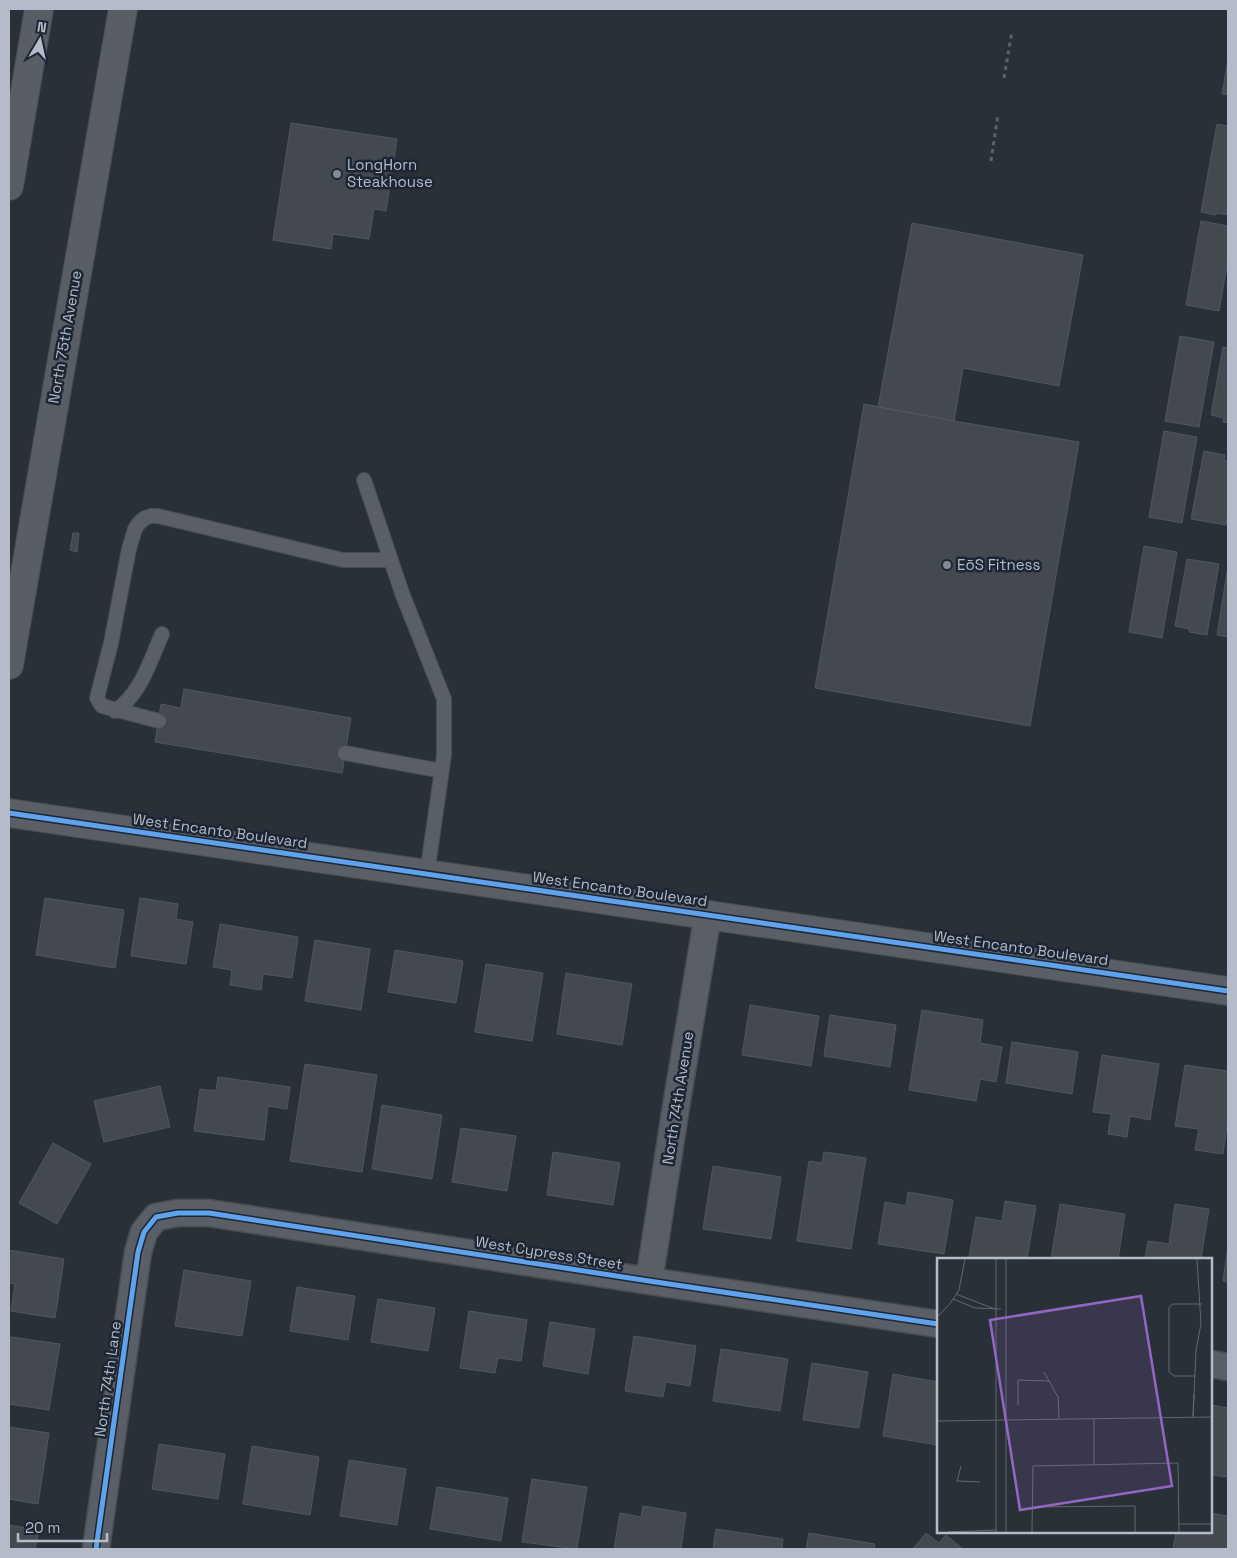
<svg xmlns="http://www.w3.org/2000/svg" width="1237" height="1558" font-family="'Space Grotesk',sans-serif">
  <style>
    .building { fill: #444950; stroke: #52575f }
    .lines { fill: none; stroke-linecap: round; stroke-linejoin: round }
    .service-casing { stroke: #484c53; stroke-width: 16 }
    .minor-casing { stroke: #484c53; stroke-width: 29 }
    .tertiary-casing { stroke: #484c53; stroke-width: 30 }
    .secondary-casing { stroke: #484c53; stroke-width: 30 }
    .path { stroke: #5d636a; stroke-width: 3; stroke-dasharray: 4 4; stroke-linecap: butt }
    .service { stroke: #5a5e66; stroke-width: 14 }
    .minor { stroke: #5a5e66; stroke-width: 26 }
    .tertiary { stroke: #5a5e66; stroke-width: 28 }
    .secondary { stroke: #595d64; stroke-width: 28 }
    .cycleway-casing { stroke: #1d2633; stroke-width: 8 }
    .cycleway { stroke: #60a3ed; stroke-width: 5 }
    .poi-dot { fill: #848b96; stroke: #1d2633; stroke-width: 2 }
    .labels { text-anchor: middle; stroke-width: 5; stroke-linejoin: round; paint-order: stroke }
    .poi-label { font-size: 15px; fill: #b4bcc9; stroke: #1d2633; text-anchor: start }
    .street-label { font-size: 15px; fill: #b4bcc9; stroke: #1d2633 }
    .inset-road { fill: none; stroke: #616872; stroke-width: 1 }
    .view { fill: #9266c3; fill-opacity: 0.15; stroke: #9266c3; stroke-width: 2.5 }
    .inset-edge { fill: none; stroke: #b4bcc9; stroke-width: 2.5 }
  </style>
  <rect width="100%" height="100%" fill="#2a3038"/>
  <path class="building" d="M1228,60V95L1222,94Z
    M291,123L397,139L386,211L374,209L369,239L333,234L331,249L273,240Z
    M1217,124L1228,126V215L1216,213V215L1201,212Z
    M1201,221L1228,226V259L1219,311L1186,305Z
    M912,223L1083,255L1059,386L963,368L954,421L878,407Z
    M1180,336L1214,342L1199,427L1165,421Z
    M1223,347L1228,348V423L1223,422L1224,418L1211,415Z
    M864,404L954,421L1079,442L1030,726L815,688Z
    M1164,431L1197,437L1182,523L1149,517Z
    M1204,451L1225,455L1224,460L1228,461V515L1226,525L1191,519Z
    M73,533H79L77,552L70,550Z
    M1144,546L1177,552L1162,638L1129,632Z
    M1187,559L1219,564L1207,635L1189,632L1190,629L1175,626Z
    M1228,566V637L1217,635Z
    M184,689L351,718L342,773L155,742L161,704L181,708Z
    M45,898L124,910L115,968L36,955Z
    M140,898L178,904L176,919L193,922L186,964L131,956Z
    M220,924L298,937L292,978L263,974L261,990L230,985L232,970L213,967Z
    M315,940L370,949L361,1010L305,1001Z
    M395,950L463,961L456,1003L388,992Z
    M486,964L543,973L532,1041L475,1032Z
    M566,973L632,984L622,1045L557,1034Z
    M750,1005L819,1016L811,1066L742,1055Z
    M922,1010L983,1020L980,1043L1002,1047L996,1082L980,1079L976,1101L909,1090Z
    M830,1015L896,1025L890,1067L824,1056Z
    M1012,1042L1078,1052L1072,1094L1006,1083Z
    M1102,1055L1159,1064L1150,1120L1130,1116L1127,1137L1108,1134L1111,1114L1093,1112Z
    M305,1064L377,1075L362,1172L290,1161Z
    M1185,1065L1228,1071V1119L1223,1154L1195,1150L1199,1129L1175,1126Z
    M218,1077L290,1087L287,1109L268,1106L264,1140L194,1131L200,1089L216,1091Z
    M160,1086L170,1127L104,1142L94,1101Z
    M382,1105L442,1115L432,1179L372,1169Z
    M461,1128L516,1136L507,1191L452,1182Z
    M53,1143L91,1164L57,1224L19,1203Z
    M553,1152L620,1163L613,1205L547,1195Z
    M824,1152L866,1158L851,1249L797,1241L809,1161L822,1163Z
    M713,1166L781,1177L771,1239L703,1229Z
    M908,1192L953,1200L944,1254L878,1244L885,1202L906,1206Z
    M1005,1201L1036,1206L1027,1259H983L969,1257L976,1217L1002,1221Z
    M1060,1204L1125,1214L1118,1259H1051Z
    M1175,1204L1209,1209L1201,1259H1145L1148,1241L1169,1244Z
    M1228,1246V1282L1223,1281Z
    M9,1250L64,1259L55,1318L11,1311L15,1284L9,1283Z
    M184,1270L251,1281L242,1336L175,1326Z
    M297,1287L355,1296L348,1340L290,1331Z
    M378,1299L435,1308L428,1351L371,1342Z
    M469,1311L527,1320L521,1361L498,1358L495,1373L460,1368Z
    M550,1322L595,1329L588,1374L543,1366Z
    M634,1336L696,1346L690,1386L666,1382L663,1397L625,1391Z
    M11,1337L60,1344L49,1410L9,1404V1349Z
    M721,1349L788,1359L780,1411L713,1401Z
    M812,1363L868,1372L859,1428L803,1420Z
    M893,1374L938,1382V1445L883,1436Z
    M1211,1405L1228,1408V1477L1211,1475Z
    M9,1427L49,1433L38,1504L9,1499Z
    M159,1444L225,1454L218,1499L152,1489Z
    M252,1446L319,1457L310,1515L243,1504Z
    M349,1460L406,1469L397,1525L340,1516Z
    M532,1479L587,1487L577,1549L522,1542Z
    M437,1487L508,1498L501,1541L430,1529Z
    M643,1506L686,1513L681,1549H614L620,1513L641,1517Z
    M1211,1513L1228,1516V1549H1173L1176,1532H1211Z
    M9,1525L39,1530L35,1549H9Z
    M716,1529L783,1539L782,1549H713Z
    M809,1533L875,1544L874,1549H806Z
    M926,1533L939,1543L946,1535L963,1549H913Z"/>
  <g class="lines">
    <g class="service-casing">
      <path id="service" d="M364,480L402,593L444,699V755L427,874
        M115,711C141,694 150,661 162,634
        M159,721L102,706L97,698L111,643L129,549L135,529L139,523L145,518L151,516H158L343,560H391
        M345,753L442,771"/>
    </g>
    <g class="minor-casing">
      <path id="minor" d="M649,1281L675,1113L708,914
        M1211,1364L1228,1367
        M96,1549L138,1252L144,1232L156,1217L178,1213H209L649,1281L938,1324"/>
    </g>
    <g class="tertiary-casing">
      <path id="tertiary" d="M9,813L1228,991"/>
    </g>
    <g class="secondary-casing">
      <path id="secondary" d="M9,186L39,9
        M9,665L123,9"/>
    </g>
    <path class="path" d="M1004,78L1012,31
      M991,161L998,114"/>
    <use href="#service" class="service"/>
    <use href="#minor" class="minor"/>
    <use href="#tertiary" class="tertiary"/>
    <use href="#secondary" class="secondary"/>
    <g class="cycleway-casing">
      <path id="cycleway" d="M9,813L1228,991
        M96,1549L138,1252L144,1232L156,1217L178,1213H209L649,1281L938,1324"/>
    </g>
    <use href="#cycleway" class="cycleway"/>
  </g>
  <g class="poi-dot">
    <circle cx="337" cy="174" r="5"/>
    <circle cx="947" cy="565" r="5"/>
  </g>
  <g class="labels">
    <g class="poi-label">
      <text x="347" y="170">LongHorn<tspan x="347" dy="17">Steakhouse</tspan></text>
      <text x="957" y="570">EōS Fitness</text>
    </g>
    <g class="street-label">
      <text transform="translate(65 337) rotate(-80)" y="5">North 75th Avenue</text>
      <text transform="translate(220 831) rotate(8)" y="5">West Encanto Boulevard</text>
      <text transform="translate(620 889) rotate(8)" y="5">West Encanto Boulevard</text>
      <text transform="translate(1021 948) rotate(8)" y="5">West Encanto Boulevard</text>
      <text transform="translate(678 1098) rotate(-81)" y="5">North 74th Avenue</text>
      <text transform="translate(549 1253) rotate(9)" y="5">West Cypress Street</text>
      <text transform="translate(108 1379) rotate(-82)" y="5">North 74th Lane</text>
    </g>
  </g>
  <g transform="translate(937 1258)">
    <rect width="275" height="275" fill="#2a3038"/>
    <path class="inset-road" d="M19,36L58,51M16,41L38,50L64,51M0,59L12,47L22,32L28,1M107,114L121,139L122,160M258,118H237L232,114V49L236,46H265M81,147V122L112,123M256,158L257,136M256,159L259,92L264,66L260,1M0,163L275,159M157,206V160M24,208L20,223L43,224M95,249L198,248V274M242,266H275M11,274L59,272M59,274V1M69,274V1M95,274L96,208L241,205L242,274"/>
    <path class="view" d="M204,38L235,228L83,252L53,62Z"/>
    <rect width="275" height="275" class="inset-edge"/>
  </g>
  <rect width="1237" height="1558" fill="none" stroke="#b4bcc9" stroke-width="20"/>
  <g transform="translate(40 40) rotate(9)" stroke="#1d2633" stroke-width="4" paint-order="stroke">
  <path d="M0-4L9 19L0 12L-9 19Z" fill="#b4bcc9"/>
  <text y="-8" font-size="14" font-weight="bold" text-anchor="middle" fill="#b4bcc9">N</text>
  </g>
  <path d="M18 1533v8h89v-8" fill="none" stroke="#b4bcc9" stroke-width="2.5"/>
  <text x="25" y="1533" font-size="15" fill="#b4bcc9" stroke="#1d2633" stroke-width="4" paint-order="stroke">20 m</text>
</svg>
